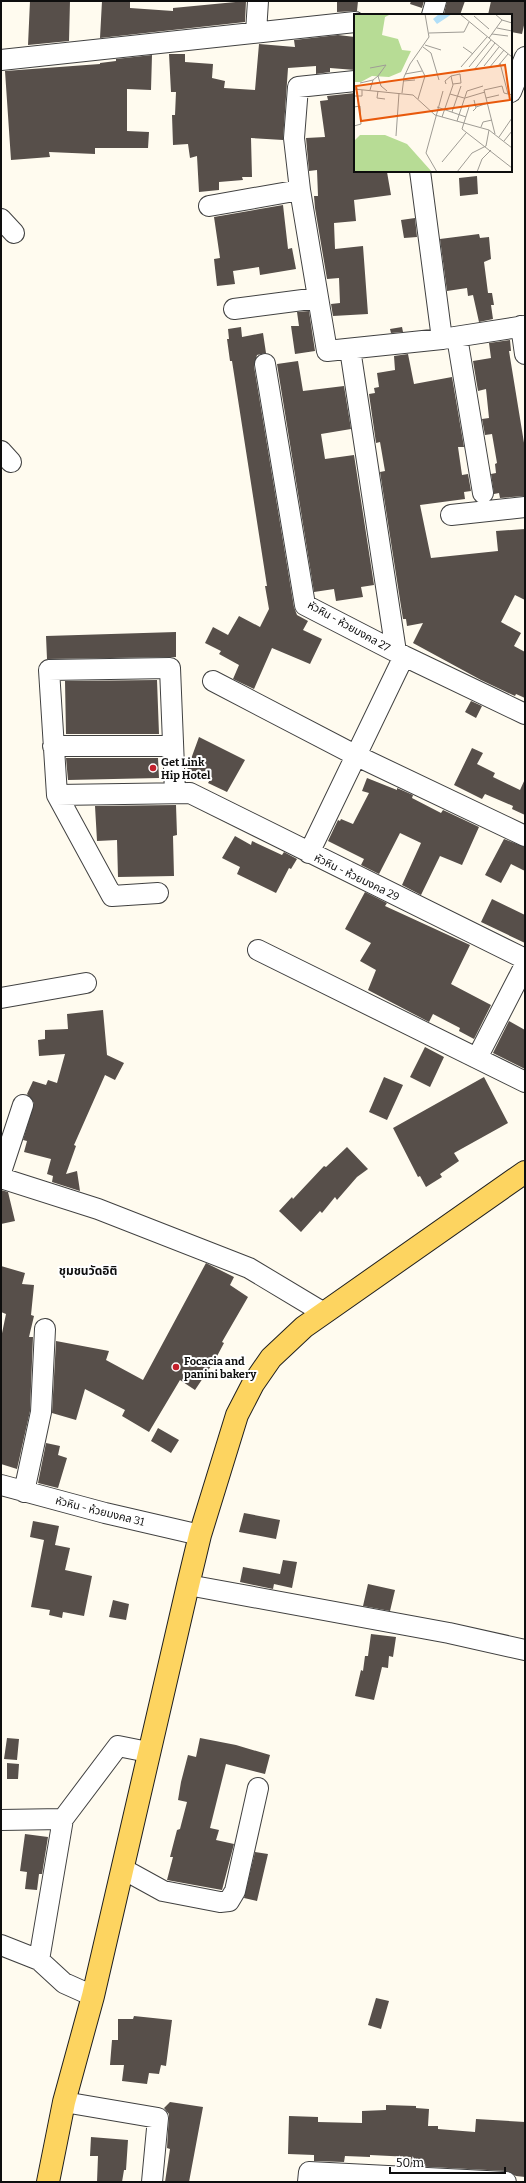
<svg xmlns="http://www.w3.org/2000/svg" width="526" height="2183" font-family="Bitter,'Noto Sans Thai',serif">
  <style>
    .building { fill: #574f4a }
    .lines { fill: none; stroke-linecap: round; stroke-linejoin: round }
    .minor-casing { stroke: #414141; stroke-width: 22 }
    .major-casing { stroke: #1f1f1f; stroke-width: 24 }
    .minor { stroke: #fff; stroke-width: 20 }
    .major { stroke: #fdd460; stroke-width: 22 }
    .poi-dot { fill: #c4202b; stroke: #fff; stroke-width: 1.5 }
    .labels { text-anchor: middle; stroke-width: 4; stroke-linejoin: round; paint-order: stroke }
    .street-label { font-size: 11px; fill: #0e0e0e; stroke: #fff }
    .poi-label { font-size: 11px; font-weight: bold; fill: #0e0e0e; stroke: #fff; text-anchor: start }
    .neighbourhood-label { font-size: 12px; font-weight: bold; fill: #0e0e0e; stroke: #fff }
    .inset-road { fill: none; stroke: #9f9c95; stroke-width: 1 }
    .view { fill: #e8590c; fill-opacity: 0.15; stroke: #e8590c; stroke-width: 2 }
    .inset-edge { fill: none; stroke: #0e0e0e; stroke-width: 2 }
  </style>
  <rect width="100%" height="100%" fill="#fffbef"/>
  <path class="building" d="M30,1H70L69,41L28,45Z
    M102,1H130V8L173,11V8L246,1L245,22L100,38Z
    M337,1H358L357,11L337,12Z
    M411,1H424L422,8L410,4Z
    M447,1H465L460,15L444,14Z
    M491,1H525V21L522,34L511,32V15H488Z
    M338,35L355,37V70L330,68V72L316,74V66L288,68L283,140L251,138L252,177H242L243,180L219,182V190L199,192L197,156L190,158L188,144L173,145L172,115H175L176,92H171L169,54H185V62L213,64L212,78L225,81L224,88L255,90L259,44L295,47L294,40Z
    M152,55L151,90L127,89V131L149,132L148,148H95V154L49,152L50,157L11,160L5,71L100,64V63L116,61V59Z
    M355,93V171L387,172L391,195L354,200L356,221L334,223L335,249L363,246L368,314L333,316L331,304L340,303L339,278L327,279L315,208L314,196H318L317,170L309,171L306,138L325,137L320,101L328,100L327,96Z
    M477,176L478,194L460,196L459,178Z
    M283,205L288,249L292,248L296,269L260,275L259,267L233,271L235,284L217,286L214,259L220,258L214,217Z
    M415,218L417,237L404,238L401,220Z
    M479,234L480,238L489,237L491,259L484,262L488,293H492L494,305H491L493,319L479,322L473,295L468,296L467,288L447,291L440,239Z
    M309,311L315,351L295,354L291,326H299L297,312Z
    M241,327L242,337L263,333L266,353L257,355L254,366L294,607L297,615L308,621L303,630L322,639L310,664L272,648L254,689L233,679L239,665L219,654L221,651L205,643L213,627L228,635L239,616L260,627L269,609L265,586H267L232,361H230L227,339H229L228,329Z
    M402,327L403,332L391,333L390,329Z
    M510,340L511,351H509L525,449V496L500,498L499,493L494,494L491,474L496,473L495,464L497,463L492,434L485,435L482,419L489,418L486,389L478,391L473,361L491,358L489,343Z
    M408,354L414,384L452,377L464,447H458L462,475L468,474L471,491L464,492L465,499L420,505L431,558L498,551L496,531L525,529V600L515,595L501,622L521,633L514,646L525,652V698L516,694L515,696L481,680L413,643L423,623L407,626L406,619H403L380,472L385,471L380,442L376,443L369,394L375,393L374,388L379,387L377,373L395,370L394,356Z
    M298,361L303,391L344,386L351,429L321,434L325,459L354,455L374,585L361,587L363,597L336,601L334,589L314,592L277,364Z
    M176,632V657L47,659L46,636Z
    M157,680L159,734H66L65,681Z
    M471,701L482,706L476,718L465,712Z
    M199,737L245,760L227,792L208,783L211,778L187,770Z
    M472,748L483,753L477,764L495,773L493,777L520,790L525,779V815L512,809L513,806L485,794L482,799L454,785Z
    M66,758H158L159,778L68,780Z
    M367,778L397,790V788L413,795L412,798L441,813L443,810L479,827L462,865L440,856L421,895L402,885L421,843L400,833L379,874L361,865L364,859L328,841L338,820L340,821L341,819L353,824L369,793L362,791Z
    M176,805L177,835L173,836L174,876L118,877L117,840L97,841L95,806Z
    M235,836L251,845L252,841L282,855L284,852L297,859L291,869L289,868L276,893L237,874L240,867L222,858Z
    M504,839L525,847V871L511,864L501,883L485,875Z
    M365,892L387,903L385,906L470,945L451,984L491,1005L474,1039L459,1031L460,1028L433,1014L429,1022L368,990L376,970L360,961L371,943L345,929Z
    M492,899L525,915V943L481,922Z
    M103,1010L107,1055L124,1063L115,1080L105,1075L74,1145L76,1146L66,1174L77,1171L80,1191L52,1182L53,1176L47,1174L51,1159L24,1152L27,1141L23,1140L34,1103L27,1094L33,1081L46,1085L48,1080L57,1083L65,1054L39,1056L38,1040L45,1039V1030L68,1029L67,1014Z
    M509,1021L525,1030V1069L493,1053Z
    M425,1047L444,1057L430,1087L410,1077Z
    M384,1077L403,1085L387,1120L369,1112Z
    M484,1077L508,1123L454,1153L459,1161L440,1174L442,1177L426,1187L420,1176L418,1177L393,1128Z
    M347,1147L368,1169L357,1177L337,1200L335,1197L322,1213L320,1211L301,1232L279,1211L292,1197L293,1199L324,1166L326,1167Z
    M1,1190L8,1192L15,1221L1,1224Z
    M206,1263L234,1277L230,1285L248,1297L222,1342L224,1343L215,1360L195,1390L180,1380L149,1432L122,1416L125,1410L85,1389L76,1420L52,1413L56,1341L109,1351L106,1360L143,1380Z
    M1,1266L25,1273L22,1284L34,1285L31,1315L34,1316L29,1337H33L30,1411L17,1469L1,1464V1338L6,1314L1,1312Z
    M158,1428L179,1440L171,1453L151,1441Z
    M46,1443L60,1446L58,1455L67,1458L58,1488L38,1483Z
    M244,1513L280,1520L276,1539L239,1532Z
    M33,1521L59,1526L55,1545L70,1548L65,1570L92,1576L84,1616L63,1612L62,1618L49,1615L50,1610L31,1607L44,1540L30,1537Z
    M283,1560L297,1562L292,1588L274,1584L273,1589L240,1582L243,1567L280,1574Z
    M368,1584L395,1590L390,1611L363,1606Z
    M113,1600L129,1604L126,1620L109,1617Z
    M371,1634L396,1637L393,1657L389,1656L388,1668L382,1667L374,1700L355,1696L361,1670L363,1671L365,1656H368Z
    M7,1738L19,1739L17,1760L4,1759Z
    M200,1738L236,1745L270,1755L265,1774L226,1764L210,1828L219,1830L216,1840L234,1844L222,1890L167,1880L173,1857H170L177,1830L180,1829L187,1802L178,1800L181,1782L188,1755L196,1757Z
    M7,1763L19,1764L18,1779H7Z
    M25,1834L48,1837L42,1874H39L37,1890L25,1889L27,1872L20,1871Z
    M255,1852L268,1854L257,1901L244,1898Z
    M376,1998L389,2001L381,2029L368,2025Z
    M134,2016L172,2020L166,2066L161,2065L159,2074L149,2073L147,2084L122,2081L124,2065H110L112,2040H118V2019H133Z
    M170,2102L203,2107L189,2182H165L170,2149L167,2148L169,2114L164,2108Z
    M386,2105L416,2106V2108L429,2109L428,2126H438V2129L475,2132L476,2119L525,2122V2177L516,2176L507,2171L410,2166L411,2157L370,2155V2157L345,2156L344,2162L314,2161V2155L288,2154L289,2116L318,2117V2122L362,2123V2111L386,2110Z
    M91,2137L128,2140L126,2170H124L122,2182H97L98,2156H90Z"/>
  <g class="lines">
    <g class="minor-casing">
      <path id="minor" d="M432,15L436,1
        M256,32L258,1
        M1,60L355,22
        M355,81L298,87L294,138L300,190L327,351L442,339L525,326
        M511,92L525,57
        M420,171L442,339
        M209,206L300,190
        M1,219L14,233
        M234,309L318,298
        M521,326L525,354
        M457,337L483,493
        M350,349L396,652
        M265,364L305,605L404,656L525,714
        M1,451L11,462
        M451,515L525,507
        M213,681L357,756L525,836
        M53,746H173
        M57,795L190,793L525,959
        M309,853L404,656
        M158,893L112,896L57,795L49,670L170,668L175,792
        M258,950L525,1082
        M1,998L86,983
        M477,1058L525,965
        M1,1172L23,1105
        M1,1178L98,1209L249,1268L324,1313
        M1,1485L105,1513L200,1535
        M24,1492L41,1412L45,1329
        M188,1585L449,1633L525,1650
        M1,1820L63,1819L118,1746L148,1752
        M123,1869L163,1891L220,1902L229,1901L235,1891L258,1788
        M1,1945L39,1960L64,1983L93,1996
        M39,1960L63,1819
        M64,2102L158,2118L152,2182
        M308,2182L309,2172L506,2182"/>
    </g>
    <g class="major-casing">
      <path id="major" d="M48,2182L64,2102L93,1996L188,1585L200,1535L237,1415L253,1384L271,1358L304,1327L324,1313L525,1172"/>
    </g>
    <use href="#minor" class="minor"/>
    <use href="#major" class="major"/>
  </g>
  <g class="poi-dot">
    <circle cx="153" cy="768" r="4"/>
    <circle cx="176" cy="1367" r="4"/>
  </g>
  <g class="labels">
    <g class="street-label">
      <text transform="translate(349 626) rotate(29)" y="4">หัวหิน - ห้วยมงคล 27</text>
      <text transform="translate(357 877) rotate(26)" y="4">หัวหิน - ห้วยมงคล 29</text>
      <text transform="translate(100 1511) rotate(14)" y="4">หัวหิน - ห้วยมงคล 31</text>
    </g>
    <g class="poi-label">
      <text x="161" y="766">Get Link<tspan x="161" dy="13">Hip Hotel</tspan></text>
      <text x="184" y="1365">Focacia and<tspan x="184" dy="13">panini bakery</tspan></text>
    </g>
    <g class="neighbourhood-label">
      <text x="88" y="1275">ชุมชนวัดอิติ</text>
    </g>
  </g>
  <g transform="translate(354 14)">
    <rect width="158" height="158" fill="#fffbef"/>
    <path d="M0,0H37L31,3L28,21L44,25L48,36L57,37L47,58L35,63L18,62L7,68H0ZM6,121H31L53,130L78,158H0V127Z" fill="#b7dc95"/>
    <path d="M85,0H98L83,10L79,5Z" fill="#b1dff8"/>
    <path class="inset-road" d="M106,0L158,43M141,0L148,6L158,9M120,2L135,15M143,14L158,17M75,19L110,18L115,8M138,20L154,22M135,24L148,6M71,31L87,36M69,33L77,39L85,66M109,33L119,40M63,46L71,62L64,85M146,49L154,80M130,52L145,33M144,52L154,40M107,53L133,23M115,53L137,26M16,54L32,51L24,62M135,54L150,36M120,56L141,29M51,60L68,57M49,67L61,66M6,69L19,66M92,70L91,67L97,62L106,60L107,69L99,70M0,75L59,81L81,101L135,116L158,134M16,76L19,66L24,62L27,72L33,77M24,77L23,84L31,85M48,79L50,63L56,50L75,23L71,0M96,80L110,84M0,82H8V76M111,84L131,78M132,84L145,81M0,93L6,92L7,110L0,112M83,93L112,103M115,93L108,115L158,154M122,93L134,89M119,97L122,94L120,86M98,98L107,72M88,103L99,71L97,62M103,107L113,77L129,72M127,113L129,108L138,106M141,120L130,76L148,72L150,79L158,81M42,122L45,79M145,123L158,104M150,127L158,117M132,132L135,116M88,148L112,119M83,158L72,139L89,77M103,158L118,139L132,132M123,158L128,145L137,136"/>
    <path class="view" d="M151,51L156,86L7,107L2,72Z"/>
    <rect width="158" height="158" class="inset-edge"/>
  </g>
  <rect width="526" height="2183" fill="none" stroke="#0e0e0e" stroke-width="4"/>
  <path d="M390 2167v6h115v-6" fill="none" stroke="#0e0e0e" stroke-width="2"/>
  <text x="396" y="2167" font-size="12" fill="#0e0e0e" stroke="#ffffff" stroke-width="3" paint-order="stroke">50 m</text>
</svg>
